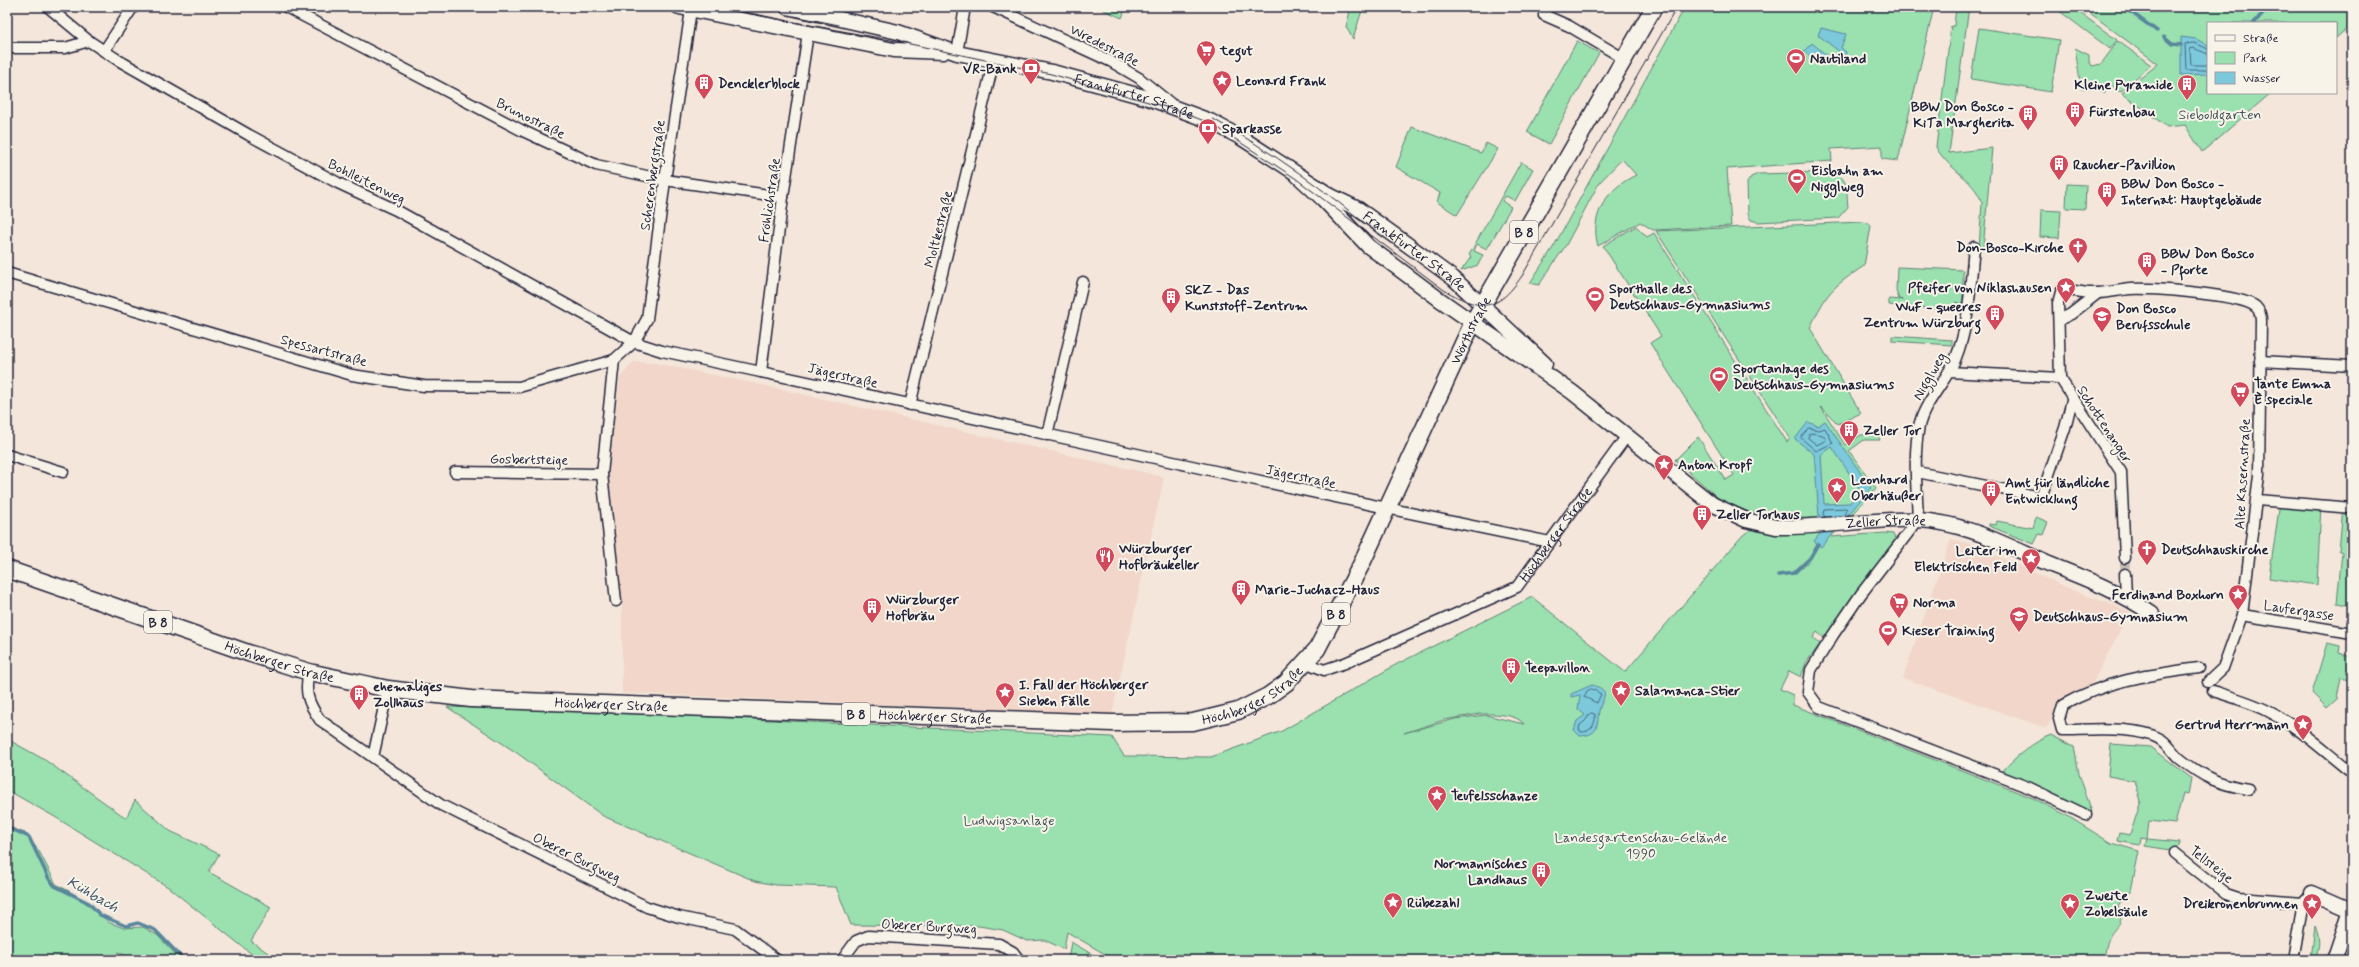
<svg xmlns="http://www.w3.org/2000/svg" width="2359" height="967" font-family="Mynerve,sans-serif">
  <style>
    .built { fill: #f1d6c9 }
    .green { fill: #9ae1af; stroke: #5e8275; fill-rule: evenodd }
    .water { fill: #7dc9dc; stroke: #59869c; fill-rule: evenodd }
    .lines { fill: none; stroke-linecap: round; stroke-linejoin: round }
    .shore { stroke: #46657b; stroke-width: 1 }
    .stream { stroke: #59869c; stroke-width: 3.5 }
    .street-tunnel { stroke: #cabfba; stroke-width: 10; stroke-dasharray: 10 5; stroke-linecap: butt }
    .street-casing { stroke: #22223b; stroke-width: 13 }
    .secondary-casing { stroke: #22223b; stroke-width: 17 }
    .primary-casing { stroke: #22223b; stroke-width: 19 }
    .street { stroke: #f7f3e8; stroke-width: 10 }
    .secondary { stroke: #f7f3e8; stroke-width: 14 }
    .primary { stroke: #f7f3e8; stroke-width: 16 }
    .tram { stroke: #22223b; stroke-width: 1 }
    .labels { text-anchor: middle; stroke-width: 4; stroke-linejoin: round; paint-order: stroke }
    .shield { fill: #f7f3e8; stroke: #62616f; stroke-width: 1 }
    .shield-label { font-size: 13px; font-weight: bold; fill: #22223b }
    .street-label { font-size: 14px; fill: #22223b; stroke: #f7f3e8 }
    .poi-label { font-size: 14px; font-weight: bold; fill: #22223b; stroke: #f7f3e8; text-anchor: start }
    .park-label { font-size: 14px; fill: #405258; stroke: #f7f3e8 }
    .water-label { font-size: 15px; font-style: italic; fill: #3d546b; stroke: #f7f3e8 }
  </style>
  <rect width="100%" height="100%" fill="#f4e6da"/>
  <filter id="ink" filterUnits="userSpaceOnUse"><feTurbulence type="fractalNoise" baseFrequency=".025" numOctaves="2"/><feDisplacementMap in="SourceGraphic" scale="8" xChannelSelector="R" yChannelSelector="G"/><feConvolveMatrix kernelMatrix="1 2 1 2 8 2 1 2 1" color-interpolation-filters="sRGB"/></filter>
  <g filter="url(#ink)">
    <path class="built" d="M633,362L655,363L771,387L1164,477L1112,714L622,693V602L607,476L620,378Z
      M1951,539L1971,544L2079,593L2130,611L2092,684L2058,705L2054,716L2046,728L1903,678Z"/>
    <path class="green" d="M1097,7H1126L1122,18Z
      M1351,7H1363L1353,39L1346,27Z
      M1685,7H1934L1898,161L1882,159V146L1831,149L1832,161L1727,169L1731,226L1653,230L1640,222L1598,246C1589,214 1608,188 1636,175L1622,159L1599,183L1566,245L1539,285L1530,283L1554,246Z
      M1956,7H1969L1949,153L1992,148L1983,249L1979,248L1982,203C1975,179 1947,169 1936,147L1951,26H1954Z
      M2054,7H2072L2117,40L2110,49Z
      M2082,7H2350L2352,24L2336,38V23H2208V93H2271L2202,152L2185,125L2167,127L2122,93L2158,64Z
      M1979,28L2059,40L2051,92L1971,79Z
      M1577,41L1599,53L1549,144L1527,132Z
      M2118,41L2151,65L2120,92L2111,85L2105,93L2098,89L2081,88L2075,48L2089,55V61L2092,66L2101,64Z
      M1412,127L1481,153L1486,143L1498,149L1457,215L1437,202L1440,193L1396,167Z
      M1521,162L1533,169L1515,201L1506,196L1502,201L1511,207L1487,249L1477,244L1474,251L1483,255L1478,265L1461,271L1471,257L1469,255Z
      M1831,172C1850,177 1846,191 1848,207L1838,218L1758,222L1751,220L1748,214L1747,183L1751,177L1758,174Z
      M2067,184L2086,185L2085,209L2066,208Z
      M2041,210L2061,211L2059,238L2040,237Z
      M1862,222L1869,223L1871,226L1864,266C1831,288 1827,292 1810,328L1861,413L1838,424L1821,407L1845,445L1861,435L1877,434L1880,440H1864L1849,451L1876,488L1831,537L1885,533L1893,534L1895,539L1889,551L1824,638L1817,632L1813,638L1820,644L1806,663L1801,677L1789,671L1780,689L1793,695V705L2033,798L2066,815L2111,843L2139,851L2131,891L2124,896L2118,906C2127,925 2114,925 2109,938C2106,944 2106,951 2104,957L2101,960H1827L1821,955L1817,960H1109L1110,957L1067,932L1064,949L1044,940L1027,941L1003,930L979,926L851,925L836,887L776,885L755,881L603,816L517,753L447,707L609,712L1112,737L1124,756L1211,757L1282,731L1397,664L1532,597L1625,672L1743,535L1753,528L1755,514L1723,502L1675,460L1698,437L1726,480L1734,475L1650,343L1661,336L1603,246L1636,226L1647,237L1654,233L1787,442L1790,438L1656,231ZM1479,714C1492,714 1515,713 1524,724L1486,715L1455,719L1404,733L1444,720Z
      M1897,267L1963,270V304L1956,302L1962,305L1960,311L1889,305V299L1903,300L1899,299L1896,291Z
      M1892,336L1952,340V345L1892,341Z
      M2280,502L2321,505L2317,585L2269,578Z
      M2343,507L2352,508V606L2337,603L2342,552L2339,551Z
      M2036,517L2048,522L2043,535L2039,534L2034,544L1989,526V524L1996,525L1997,521L2033,528Z
      M2327,643L2340,646L2339,653L2352,657V680L2341,677L2337,699L2327,708L2312,693Z
      M2051,735L2074,747L2079,774L2092,812L2002,772C2012,759 2036,740 2051,735Z
      M7,739L45,760L126,818L135,800L170,831L219,854L209,872L271,907L251,941L278,960H259L168,887L55,817L7,790Z
      M2111,744L2151,747L2191,778L2188,795L2183,794L2175,824L2149,821L2147,839L2180,842L2177,851L2145,846L2147,839L2141,838L2140,845L2117,841L2119,833L2130,835L2141,801L2135,781L2108,776Z
      M7,827L25,833L39,851L56,884L76,895L110,923L124,928L143,927L157,935L181,960H134L118,952L114,960H7Z
      M2315,925C2320,937 2320,948 2315,960H2311Z
      M1071,942L1102,960H1068Z"/>
    <path class="water" d="M1821,28L1846,34L1841,48L1846,52L1845,56L1818,35Z
      M2181,37L2196,39L2208,45V74L2181,75Z
      M1812,43L1830,58L1822,66L1804,51Z
      M1825,421L1871,488L1821,547L1814,541L1827,525L1819,516L1814,454L1795,439L1808,422L1818,426ZM1832,447L1860,490L1850,503L1824,504L1821,455Z
      M1592,685C1613,691 1602,697 1599,711C1597,726 1599,735 1580,736L1574,730L1577,721L1585,715L1578,709L1580,695L1571,697V694Z"/>
    <g class="lines">
      <path class="shore" d="M2208,49L2195,43L2185,44L2186,70H2208
        M2208,54L2193,48L2190,49L2191,65H2208
        M1809,428L1818,430L1825,428L1833,443L1816,451L1801,438Z
        M1811,433L1823,435L1826,440L1817,445L1808,438Z
        M1825,517L1823,514L1824,509L1846,508L1847,510L1843,515
        M1592,689L1601,694L1597,703L1584,697L1587,691Z
        M1591,713L1595,714C1596,723 1592,732 1581,732L1579,729L1580,725L1585,721Z"/>
      <path class="stream" d="M2124,7L2157,31
        M2254,23L2268,7
        M2164,37L2172,44L2181,45
        M1778,575L1794,573L1810,558L1818,544
        M7,688L8,686
        M7,827L29,837L49,879L55,886L89,903L100,915L126,926L138,923L155,930L184,960"/>
      <path class="street-tunnel" d="M2125,558V574"/>
      <g class="street-casing">
        <g id="street">
          <path d="M48,7L89,41L118,60L249,135L338,183L396,210L634,342L662,351C958,413 1253,482 1550,542"/>
          <path d="M286,7L521,130L596,165L665,180L783,197"/>
          <path d="M993,7L1110,61L1139,78L1170,103"/>
          <path d="M1546,7L1544,15L1569,26L1623,58"/>
          <path d="M7,48H65L89,41"/>
          <path d="M104,51L133,7"/>
          <path d="M957,53L965,7"/>
          <path d="M1974,247C1970,285 1970,324 1955,360C1945,383 1925,401 1919,426C1913,457 1917,489 1918,520L1861,594L1833,635L1811,670L1808,692L1819,707L2030,788L2086,815"/>
          <path d="M7,273L352,375L424,386L519,387L614,360L634,342L647,319L665,180L691,10"/>
          <path d="M2059,320L2071,314L2098,293"/>
          <path d="M614,360L602,474L616,601"/>
          <path d="M2260,361L2352,366"/>
          <path d="M761,372L783,197L808,33"/>
          <path d="M1949,372L2060,378"/>
          <path d="M910,405L994,60"/>
          <path d="M1047,435L1083,282"/>
          <path d="M7,455L63,472"/>
          <path d="M455,472L602,474"/>
          <path d="M1917,472L2041,497L2065,428L2072,400"/>
          <path d="M2257,500L2352,508"/>
          <path d="M2125,558L2121,472L2060,378L2058,303L2061,292C2073,288 2083,294 2096,293C2107,293 2119,290 2130,289C2151,288 2242,294 2256,307C2260,311 2261,316 2261,321L2259,475L2242,615L2223,668L2208,682"/>
          <path d="M2125,574L2126,597"/>
          <path d="M2242,615L2352,633"/>
          <path id="s1" d="M1307,663L1324,670L1345,663L1517,587L1626,437"/>
          <path d="M2199,668C2148,675 2108,680 2063,705L2059,719L2062,730C2090,730 2138,725 2162,740C2169,745 2173,753 2179,758C2203,777 2217,784 2248,789"/>
          <path d="M309,672C304,692 308,703 320,720L441,805L647,907L679,917L735,929L777,960"/>
          <path d="M2213,691C2232,697 2250,702 2268,711C2299,727 2325,752 2352,773"/>
          <path d="M373,757L388,689"/>
          <path d="M2175,853L2226,894L2238,898L2303,903"/>
          <path d="M842,960L856,941L868,936L999,944L1013,952L1019,960"/>
          <path d="M2293,960L2303,903L2306,899"/>
        </g>
      </g>
      <g class="secondary-casing">
        <g id="secondary">
          <path d="M679,7L894,50L943,52"/>
          <path id="s2" d="M787,7L898,32L957,53L1052,72L1148,98L1210,121L1240,137L1331,196L1358,209L1401,240L1453,278L1545,364"/>
          <path id="s3" d="M1297,175L1323,199L1368,246L1439,299L1572,392L1712,504L1746,520L1776,527C1823,528 1871,518 1918,520C1964,522 2008,546 2049,564C2084,578 2121,592 2152,614"/>
          <path d="M2312,893L2351,910"/>
          <path d="M2334,960L2352,907"/>
        </g>
      </g>
      <g class="primary-casing">
        <g id="primary">
          <path id="s4" d="M7,569L251,654L309,672L388,689L471,699L1112,723L1193,722L1238,711L1268,696L1286,683L1317,649L1362,563L1473,322L1654,7"/>
        </g>
      </g>
      <use href="#street" class="street"/>
      <use href="#secondary" class="secondary"/>
      <use href="#primary" class="primary"/>
      <path class="tram" d="M712,7L896,41L1051,74L1176,110L1212,124L1295,178L1444,290C1482,311 1496,313 1522,276L1677,7
        M794,16L839,25
        M1213,119C1272,151 1326,191 1378,234"/>
    </g>
  </g>
  <defs>
    <g id="supermarket-pin" transform="scale(1)"><path d="M0 17L-7.5 6A9.5 9.5 0 1 1 7.5 6Z" fill="#d1495b" stroke="#f7f3e8"/><path d="M-6-5.5h2.5l.6 2H6L4.5 2H-2.5L-4.4-4H-6ZM-1.5 3.2a1.3 1.3 0 1 0 .1 0ZM3 3.2a1.3 1.3 0 1 0 .1 0Z" fill="#fff"/></g>
    <g id="stadium-pin" transform="scale(1)"><path d="M0 17L-7.5 6A9.5 9.5 0 1 1 7.5 6Z" fill="#d1495b" stroke="#f7f3e8"/><path d="M0-5a6.5 5 0 1 0 0 10a6.5 5 0 1 0 0-10ZM-3.5-1.8h7v3.6h-7Z" fill="#fff"/></g>
    <g id="bank-pin" transform="scale(1)"><path d="M0 17L-7.5 6A9.5 9.5 0 1 1 7.5 6Z" fill="#d1495b" stroke="#f7f3e8"/><path d="M-6-4H6V4H-6ZM0-2.3a2.3 2.3 0 1 0 0 4.6a2.3 2.3 0 1 0 0-4.6Z" fill="#fff"/></g>
    <g id="sight-pin" transform="scale(1)"><path d="M0 17L-7.5 6A9.5 9.5 0 1 1 7.5 6Z" fill="#d1495b" stroke="#f7f3e8"/><path d="M0-6L1.8-2.2L6-1.7L2.9 1.2L3.7 5.4L0 3.3L-3.7 5.4L-2.9 1.2L-6-1.7L-1.8-2.2Z" fill="#fff"/></g>
    <g id="building-pin" transform="scale(1)"><path d="M0 17L-7.5 6A9.5 9.5 0 1 1 7.5 6Z" fill="#d1495b" stroke="#f7f3e8"/><path d="M-4-6H4V6H1V3H-1V6H-4ZM-2.5-4.3h1.7v1.8h-1.7ZM.8-4.3h1.7v1.8H.8ZM-2.5-1h1.7V.8h-1.7ZM.8-1h1.7V.8H.8Z" fill="#fff"/></g>
    <g id="church-pin" transform="scale(1)"><path d="M0 17L-7.5 6A9.5 9.5 0 1 1 7.5 6Z" fill="#d1495b" stroke="#f7f3e8"/><path d="M-1.2-6h2.4v3.5h3.3v2.4h-3.3V6h-2.4V-.1h-3.3v-2.4h3.3Z" fill="#fff"/></g>
    <g id="school-pin" transform="scale(1)"><path d="M0 17L-7.5 6A9.5 9.5 0 1 1 7.5 6Z" fill="#d1495b" stroke="#f7f3e8"/><path d="M0-5L7-2L0 1L-7-2ZM-4 1L0 2.5L4 1V4Q0 6-4 4Z" fill="#fff"/></g>
    <g id="restaurant-pin" transform="scale(1)"><path d="M0 17L-7.5 6A9.5 9.5 0 1 1 7.5 6Z" fill="#d1495b" stroke="#f7f3e8"/><path d="M-5-6h1v4h1v-4h1v4h1v-4h1v5L-1.5 .5V6h-2V.5L-5-1ZM5-6V6H3V1.5H1.5Q1.5-4 5-6Z" fill="#fff"/></g>
  </defs>
  <g fill-rule="evenodd">
    <use href="#supermarket-pin" x="1206" y="50"/>
    <use href="#stadium-pin" x="1796" y="58"/>
    <use href="#bank-pin" x="1031" y="68"/>
    <use href="#sight-pin" x="1222" y="80"/>
    <use href="#building-pin" x="704" y="83"/>
    <use href="#building-pin" x="2187" y="84"/>
    <use href="#building-pin" x="2075" y="111"/>
    <use href="#building-pin" x="2028" y="114"/>
    <use href="#bank-pin" x="1208" y="128"/>
    <use href="#building-pin" x="2059" y="164"/>
    <use href="#stadium-pin" x="1797" y="178"/>
    <use href="#building-pin" x="2107" y="191"/>
    <use href="#church-pin" x="2078" y="247"/>
    <use href="#building-pin" x="2147" y="261"/>
    <use href="#sight-pin" x="2066" y="287"/>
    <use href="#stadium-pin" x="1595" y="296"/>
    <use href="#building-pin" x="1171" y="297"/>
    <use href="#building-pin" x="1995" y="314"/>
    <use href="#school-pin" x="2102" y="316"/>
    <use href="#stadium-pin" x="1719" y="376"/>
    <use href="#supermarket-pin" x="2240" y="391"/>
    <use href="#building-pin" x="1849" y="430"/>
    <use href="#sight-pin" x="1664" y="464"/>
    <use href="#sight-pin" x="1837" y="487"/>
    <use href="#building-pin" x="1991" y="490"/>
    <use href="#building-pin" x="1702" y="514"/>
    <use href="#church-pin" x="2147" y="549"/>
    <use href="#restaurant-pin" x="1105" y="556"/>
    <use href="#sight-pin" x="2031" y="558"/>
    <use href="#building-pin" x="1241" y="589"/>
    <use href="#sight-pin" x="2238" y="594"/>
    <use href="#supermarket-pin" x="1899" y="602"/>
    <use href="#building-pin" x="872" y="607"/>
    <use href="#school-pin" x="2019" y="616"/>
    <use href="#stadium-pin" x="1888" y="630"/>
    <use href="#building-pin" x="1511" y="667"/>
    <use href="#sight-pin" x="1621" y="690"/>
    <use href="#sight-pin" x="1005" y="692"/>
    <use href="#building-pin" x="359" y="694"/>
    <use href="#sight-pin" x="2303" y="724"/>
    <use href="#sight-pin" x="1437" y="795"/>
    <use href="#building-pin" x="1541" y="871"/>
    <use href="#sight-pin" x="1393" y="902"/>
    <use href="#sight-pin" x="2070" y="903"/>
    <use href="#sight-pin" x="2312" y="903"/>
  </g>
  <g class="labels">
    <g class="shield">
      <rect x="1510" y="221" width="28" height="22" rx="3"/>
      <rect x="1322" y="603" width="28" height="22" rx="3"/>
      <rect x="144" y="611" width="28" height="22" rx="3"/>
      <rect x="842" y="703" width="28" height="22" rx="3"/>
    </g>
    <g class="shield-label">
      <text x="1524" y="237">B 8</text>
      <text x="1336" y="619">B 8</text>
      <text x="158" y="627">B 8</text>
      <text x="856" y="719">B 8</text>
    </g>
    <g class="street-label">
      <text transform="translate(1105 45) rotate(27)" y="5">Wredestraße</text>
      <text dy="5" stroke="none"><textPath href="#s2" startOffset="359">Frankfurter Straße</textPath></text>
      <text transform="translate(531 118) rotate(26)" y="5">Brunostraße</text>
      <text transform="translate(652 175) rotate(-82)" y="5">Scherenbergstraße</text>
      <text transform="translate(367 181) rotate(26)" y="5">Bohlleitenweg</text>
      <text transform="translate(769 200) rotate(-82)" y="5">Fröhlichstraße</text>
      <text transform="translate(938 229) rotate(-76)" y="5">Moltkestraße</text>
      <text dy="5" stroke="none"><textPath href="#s2" startOffset="682">Frankfurter Straße</textPath></text>
      <text dy="5" stroke="none"><textPath href="#s4" startOffset="1708">Wörthstraße</textPath></text>
      <text transform="translate(324 350) rotate(15)" y="5">Spessartstraße</text>
      <text transform="translate(843 375) rotate(13)" y="5">Jägerstraße</text>
      <text transform="translate(1929 376) rotate(-60)" y="5">Nigglweg</text>
      <text transform="translate(2105 424) rotate(57)" y="5">Schottenanger</text>
      <text transform="translate(529 459) rotate(1)" y="5">Gosbertsteige</text>
      <text transform="translate(2242 474) rotate(-87)" y="5">Alte Kasernstraße</text>
      <text transform="translate(1301 476) rotate(12)" y="5">Jägerstraße</text>
      <text dy="5" stroke="none"><textPath href="#s3" startOffset="709">Zeller Straße</textPath></text>
      <text dy="5" stroke="none"><textPath href="#s1" startOffset="294">Höchberger Straße</textPath></text>
      <text transform="translate(2299 610) rotate(9)" y="5">Laufergasse</text>
      <text dy="5" stroke="none"><textPath href="#s4" startOffset="288">Höchberger Straße</textPath></text>
      <text dy="5" stroke="none"><textPath href="#s4" startOffset="1272">Höchberger Straße</textPath></text>
      <text dy="5" stroke="none"><textPath href="#s4" startOffset="624">Höchberger Straße</textPath></text>
      <text dy="5" stroke="none"><textPath href="#s4" startOffset="948">Höchberger Straße</textPath></text>
      <text transform="translate(577 857) rotate(26)" y="5">Oberer Burgweg</text>
      <text transform="translate(2212 864) rotate(38)" y="5">Tellsteige</text>
      <text transform="translate(929 926) rotate(3)" y="5">Oberer Burgweg</text>
    </g>
    <g class="poi-label">
      <text x="1220" y="55">tegut</text>
      <text x="1810" y="63">Nautiland</text>
      <text x="1017" y="73" text-anchor="end">VR-Bank</text>
      <text x="1236" y="85">Leonard Frank</text>
      <text x="718" y="88">Dencklerblock</text>
      <text x="2173" y="89" text-anchor="end">Kleine Pyramide</text>
      <text x="2014" y="111" text-anchor="end">BBW Don Bosco -<tspan x="2014" dy="16">KiTa Margherita</tspan></text>
      <text x="2089" y="116">Fürstenbau</text>
      <text x="1222" y="133">Sparkasse</text>
      <text x="2073" y="169">Raucher-Pavillion</text>
      <text x="1811" y="175">Eisbahn am<tspan x="1811" dy="16">Nigglweg</tspan></text>
      <text x="2121" y="188">BBW Don Bosco -<tspan x="2121" dy="16">Internat: Hauptgebäude</tspan></text>
      <text x="2064" y="252" text-anchor="end">Don-Bosco-Kirche</text>
      <text x="2161" y="258">BBW Don Bosco<tspan x="2161" dy="16">- Pforte</tspan></text>
      <text x="2052" y="292" text-anchor="end">Pfeifer von Niklashausen</text>
      <text x="1609" y="293">Sporthalle des<tspan x="1609" dy="16">Deutschhaus-Gymnasiums</tspan></text>
      <text x="1185" y="294">SKZ - Das<tspan x="1185" dy="16">Kunststoff-Zentrum</tspan></text>
      <text x="1981" y="311" text-anchor="end">WuF - queeres<tspan x="1981" dy="16">Zentrum Würzburg</tspan></text>
      <text x="2116" y="313">Don Bosco<tspan x="2116" dy="16">Berufsschule</tspan></text>
      <text x="1733" y="373">Sportanlage des<tspan x="1733" dy="16">Deutschhaus-Gymnasiums</tspan></text>
      <text x="2254" y="388">Tante Emma<tspan x="2254" dy="16">È speciale</tspan></text>
      <text x="1863" y="435">Zeller Tor</text>
      <text x="1678" y="469">Anton Kropf</text>
      <text x="1851" y="484">Leonhard<tspan x="1851" dy="16">Oberhäußer</tspan></text>
      <text x="2005" y="487">Amt für ländliche<tspan x="2005" dy="16">Entwicklung</tspan></text>
      <text x="1716" y="519">Zeller Torhaus</text>
      <text x="1119" y="553">Würzburger<tspan x="1119" dy="16">Hofbräukeller</tspan></text>
      <text x="2161" y="554">Deutschhauskirche</text>
      <text x="2017" y="555" text-anchor="end">Leiter im<tspan x="2017" dy="16">Elektrischen Feld</tspan></text>
      <text x="1255" y="594">Marie-Juchacz-Haus</text>
      <text x="2224" y="599" text-anchor="end">Ferdinand Boxhorn</text>
      <text x="886" y="604">Würzburger<tspan x="886" dy="16">Hofbräu</tspan></text>
      <text x="1913" y="607">Norma</text>
      <text x="2033" y="621">Deutschhaus-Gymnasium</text>
      <text x="1902" y="635">Kieser Training</text>
      <text x="1525" y="672">Teepavillon</text>
      <text x="1019" y="689">I. Fall der Höchberger<tspan x="1019" dy="16">Sieben Fälle</tspan></text>
      <text x="373" y="691">ehemaliges<tspan x="373" dy="16">Zollhaus</tspan></text>
      <text x="1635" y="695">Salamanca-Stier</text>
      <text x="2289" y="729" text-anchor="end">Gertrud Herrmann</text>
      <text x="1451" y="800">Teufelsschanze</text>
      <text x="1527" y="868" text-anchor="end">Normannisches<tspan x="1527" dy="16">Landhaus</tspan></text>
      <text x="2084" y="900">Zweite<tspan x="2084" dy="16">Zobelsäule</tspan></text>
      <text x="1407" y="907">Rübezahl</text>
      <text x="2298" y="908" text-anchor="end">Dreikronenbrunnen</text>
    </g>
    <g class="park-label">
      <text x="2220" y="119">Sieboldgarten</text>
      <text x="1009" y="825">Ludwigsanlage</text>
      <text x="1641" y="842">Landesgartenschau-Gelände<tspan x="1641" dy="16">1990</tspan></text>
    </g>
    <g class="water-label">
      <text transform="translate(93 894) rotate(30)" y="5">Kühbach</text>
    </g>
  </g>
  <rect width="2359" height="967" fill="none" stroke="#f7f3e8" stroke-width="24"/>
  <rect x="12" y="12" width="2335" height="943" fill="none" stroke="#22223b" stroke-width="1.5" filter="url(#ink)"/>
  <rect x="2207" y="22" width="130" height="72" fill="#f7f3e8" stroke="#a29fa3"/>
  <rect x="2215" y="35" width="20" height="6" fill="#f7f3e8" stroke="#a29fa3"/>
  <text x="2243" y="42" font-size="12" fill="#22223b">Straße</text>
  <rect x="2215" y="52" width="20" height="12" fill="#9ae1af" stroke="#a29fa3"/>
  <text x="2243" y="62" font-size="12" fill="#22223b">Park</text>
  <rect x="2215" y="72" width="20" height="12" fill="#7dc9dc" stroke="#a29fa3"/>
  <text x="2243" y="82" font-size="12" fill="#22223b">Wasser</text>
</svg>
